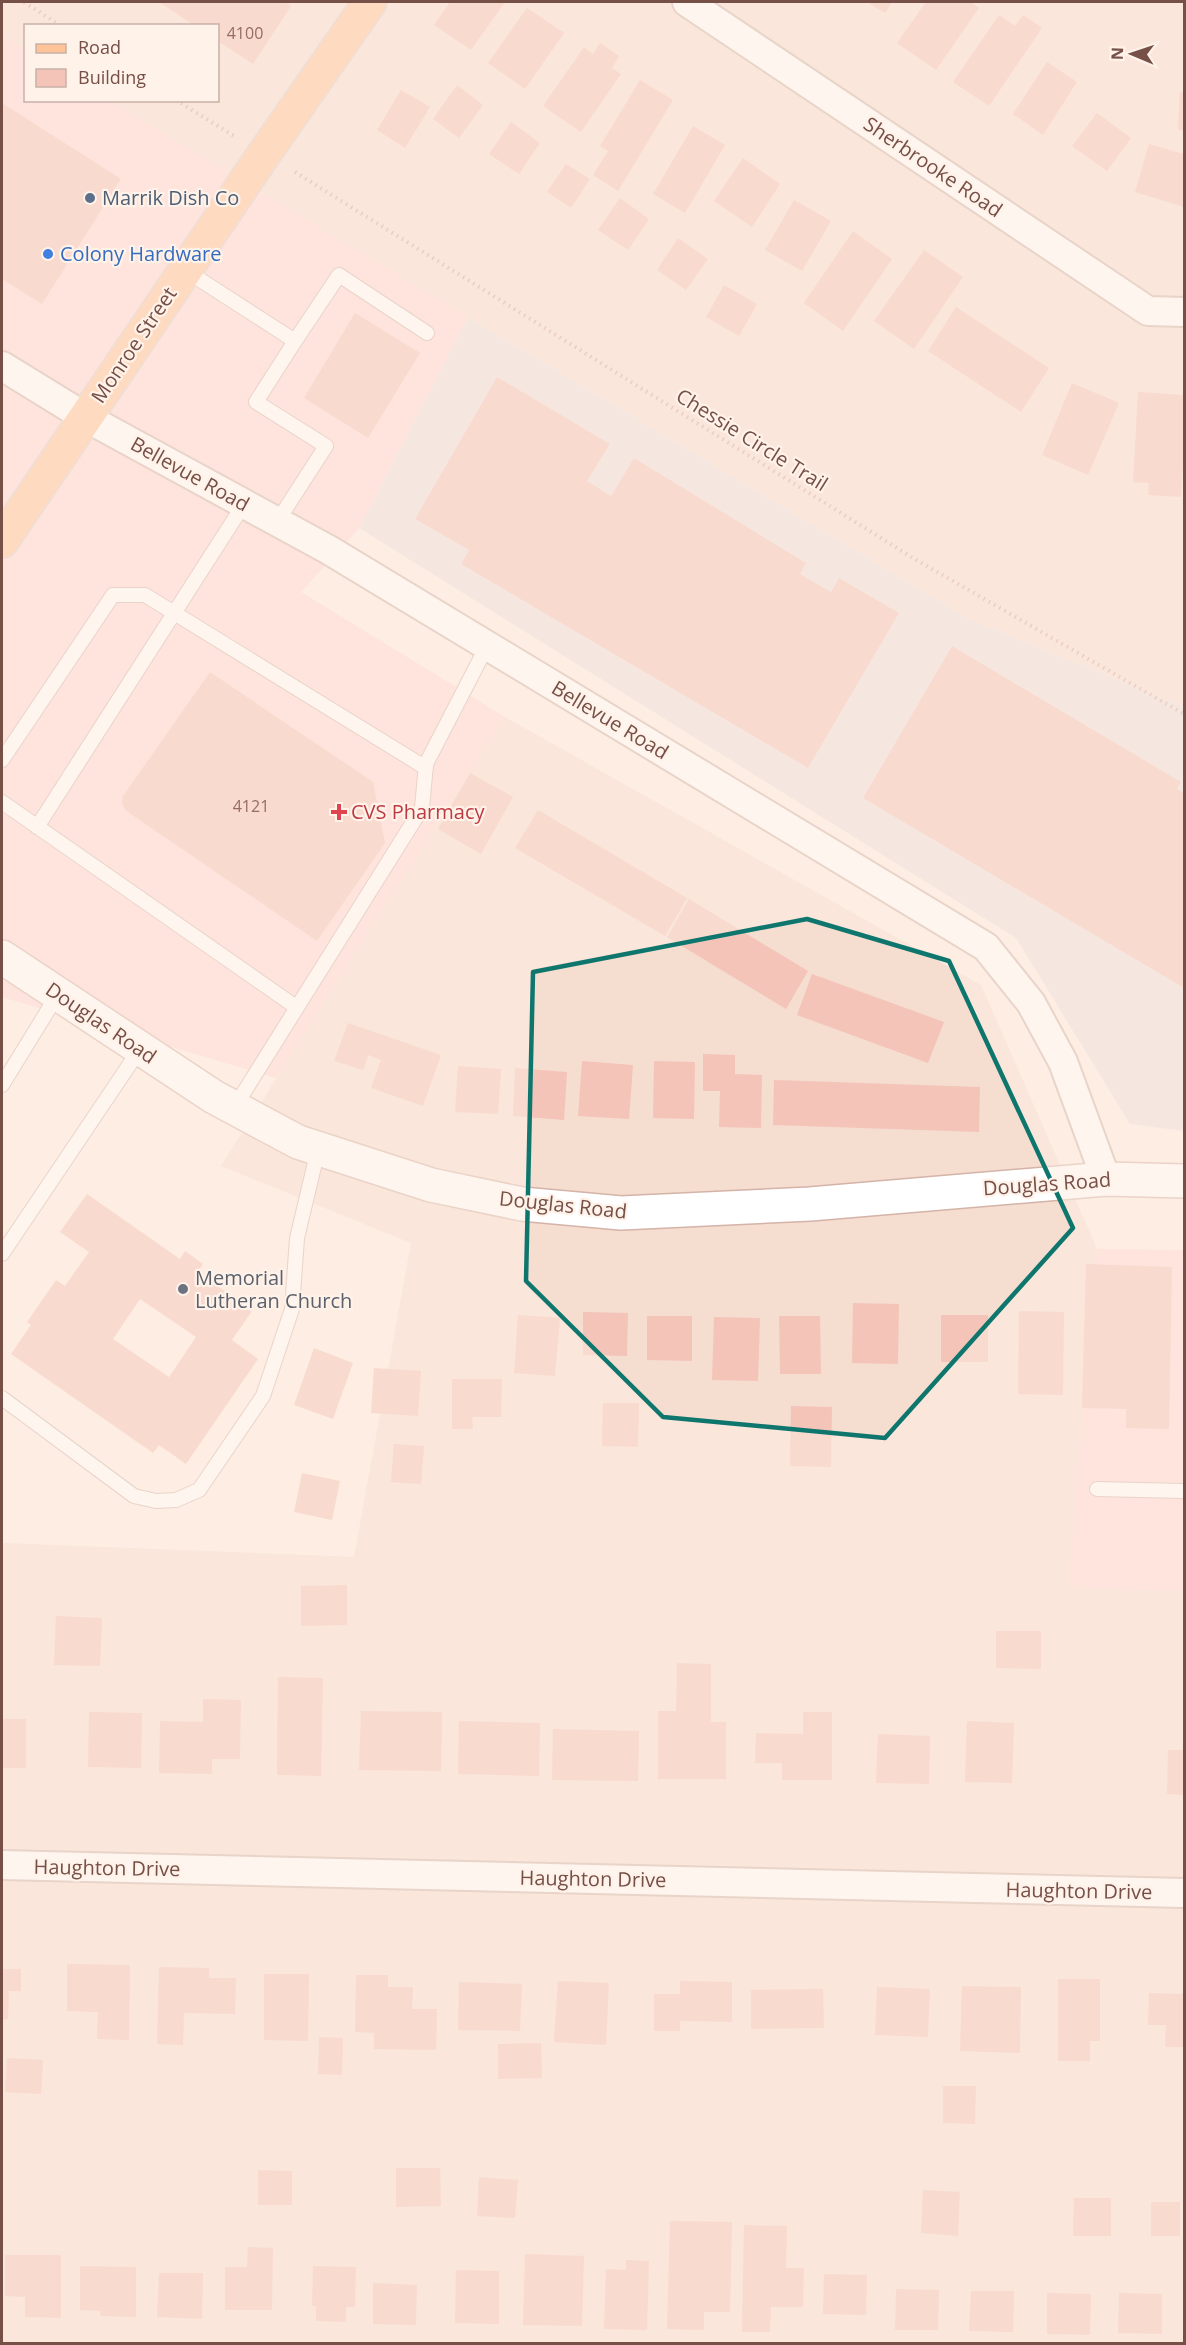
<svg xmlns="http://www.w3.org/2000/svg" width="1186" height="2345" font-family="'Open Sans',sans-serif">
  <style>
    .residential { fill: #f5ddd0 }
    .commercial { fill: #fed9d5 }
    .industrial { fill: #ece1dd }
    .building { fill: #f4c4b9; fill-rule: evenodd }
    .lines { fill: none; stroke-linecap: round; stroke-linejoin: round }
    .lane-casing { stroke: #d1b5ab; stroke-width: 16 }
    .street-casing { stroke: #d1b5ab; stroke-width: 32 }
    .secondary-casing { stroke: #d4b3a8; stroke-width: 36 }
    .primary-casing { stroke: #d9cecb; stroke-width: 36 }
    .path { stroke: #d8a79c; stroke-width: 4; stroke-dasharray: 1.5 4.5; stroke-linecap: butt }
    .lane { stroke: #fff; stroke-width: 14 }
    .street { stroke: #fff; stroke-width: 28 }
    .secondary { stroke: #fff; stroke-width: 33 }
    .primary { stroke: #fec498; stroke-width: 33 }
    .marked { fill: none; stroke: #0f766e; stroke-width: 4.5; stroke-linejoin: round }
    .service-dot { fill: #5c6f8a; stroke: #fff2e9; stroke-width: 2 }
    .shop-dot { fill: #3f7fe0; stroke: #fff2e9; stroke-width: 2 }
    .health-dot { fill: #e0444e; stroke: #fff2e9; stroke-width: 2 }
    .worship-dot { fill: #6b7280; stroke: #fff2e9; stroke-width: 2 }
    .labels { text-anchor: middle; stroke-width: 4.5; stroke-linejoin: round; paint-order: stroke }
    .number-label { font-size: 16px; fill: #966c64 }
    .street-label { font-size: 20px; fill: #764f47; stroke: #fff2e9 }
    .service-label { font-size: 20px; fill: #4e5e75; stroke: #fff2e9; text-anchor: start }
    .shop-label { font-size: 20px; fill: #366cbe; stroke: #fff2e9; text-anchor: start }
    .health-label { font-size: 20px; fill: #be3a42; stroke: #fff2e9; text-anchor: start }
    .worship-label { font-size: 20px; fill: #5b616d; stroke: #fff2e9; text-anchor: start }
  </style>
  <rect width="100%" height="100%" fill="#fdede2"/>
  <path class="residential" d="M2,2H1184V707L969,619L110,101L218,100V26H26L25,49L2,34Z
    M505,717L981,985L1097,1249L1068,1586L1184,1591V2343L2,2344V1543L354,1557L411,1243L221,1166Z"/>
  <path class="commercial" d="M2,34L25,49L26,100L110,101L468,317L359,528L301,592L505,717L276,1078L2,997Z
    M1097,1249L1184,1250V1591L1068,1587Z"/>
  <path class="industrial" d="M468,317L969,619L1184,707V1131L1130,1124L1016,938L359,528Z"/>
  <path class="building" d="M159,2H285L291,6L253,64L218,41V26H195Z
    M450,2H505L471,50L434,25Z
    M867,2H892L885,13Z
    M926,2H970L979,8L936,70L897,43Z
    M527,8L564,33L525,89L488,63Z
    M999,15L1015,26L1023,15L1042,28L989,106L953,82Z
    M600,43L619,56L612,68L621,74L581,132L543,106L584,47L593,54Z
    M1047,62L1077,82L1043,135L1013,114Z
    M640,80L673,100L618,191L593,175L608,151L600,146Z
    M457,85L483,105L459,138L433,119Z
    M401,90L430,107L405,148L377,130Z
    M1180,92L1184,93V130H1178Z
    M2,103L121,179L42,304L2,279Z
    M1097,113L1131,138L1107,171L1072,146Z
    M511,122L540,143L519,174L489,154Z
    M693,126L725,145L685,213L653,194Z
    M1149,144L1184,154V207L1135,192Z
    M743,158L780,184L752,227L714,201Z
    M566,164L590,179L571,208L547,192Z
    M620,198L649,219L628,250L598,230Z
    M794,200L831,221L802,271L765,250Z
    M853,231L892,259L843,331L804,303Z
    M678,238L708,259L686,290L657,270Z
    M924,250L963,277L914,349L874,321Z
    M724,285L757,304L739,336L706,317Z
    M956,307L1049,368L1021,412L928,351Z
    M355,313L420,353L368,438L304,398Z
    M497,377L610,444L587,481L611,496L634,458L806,563L800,574L831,592L839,578L899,613L808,768L461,564L469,550L415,519Z
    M1072,383L1119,403L1088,475L1042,455Z
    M1138,392L1184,395V446L1181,497L1148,495L1149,483L1133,482Z
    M952,646L1181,782L1177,789L1184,793V988L863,798Z
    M210,672L373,782L385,843L317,941L125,810L122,803L123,796Z
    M470,773L513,797L481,854L438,829Z
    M538,810L687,898L665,936L515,848Z
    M689,899L808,971L786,1009L667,937Z
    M812,974L944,1022L928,1063L797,1015Z
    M348,1023L441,1055L423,1106L371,1088L381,1060L368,1055L363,1070L334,1061Z
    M703,1054L735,1055V1074L762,1075L761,1128L719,1127L720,1091H703Z
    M582,1061L633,1065L629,1119L578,1116Z
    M654,1061L695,1062L694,1119L653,1118Z
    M458,1066L501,1069L498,1114L455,1112Z
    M515,1068L567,1072L564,1120L513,1116Z
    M774,1080L980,1087L979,1132L773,1125Z
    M87,1194L180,1259L185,1251L203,1264L198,1272L252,1311L232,1340L258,1359L186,1464L159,1445L153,1453L11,1354L31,1325L27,1322L56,1280L65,1286L89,1252L60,1232ZM140,1299L196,1337L169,1377L113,1339Z
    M1086,1264L1172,1267L1169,1429L1126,1428V1409L1082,1408Z
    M853,1303L899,1304L898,1364L852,1363Z
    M1019,1311L1064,1312L1063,1395L1018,1394Z
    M583,1312L628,1313L627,1356L583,1355Z
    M518,1315L560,1318L555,1376L514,1373Z
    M941,1315H988V1362H941Z
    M647,1316H692V1361L647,1360Z
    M779,1316H820L821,1374H780Z
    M714,1317L760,1318L758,1381L712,1380Z
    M314,1348L353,1363L333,1419L294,1405Z
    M374,1368L421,1371L418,1416L371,1413Z
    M452,1379H502L501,1417H472L473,1429H452Z
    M603,1403H639L638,1447L602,1446Z
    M791,1406L832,1407L831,1467L790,1466Z
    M394,1444L424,1446L421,1484L391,1482Z
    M302,1473L340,1481L332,1520L294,1512Z
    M347,1585V1625L301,1626V1586Z
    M56,1616L102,1618L100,1666L54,1665Z
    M996,1631H1041V1669L996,1668Z
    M677,1663L711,1664V1722H726V1779H658V1711H676Z
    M278,1677L323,1678L321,1776L277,1775Z
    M203,1699L241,1700L240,1759H212V1774L159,1773L160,1721L203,1722Z
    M361,1711L442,1712L441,1771L359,1770Z
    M89,1712L142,1713L141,1768L88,1767Z
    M803,1712H832V1780H782V1763H755L756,1733L803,1734Z
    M2,1719H26V1768H2Z
    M459,1721L540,1723L539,1776L458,1774Z
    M967,1721L1014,1723L1012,1783L965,1782Z
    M553,1729L639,1731L638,1781L552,1780Z
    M878,1734L930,1736L929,1784L876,1783Z
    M1168,1750H1184V1795L1167,1794Z
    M67,1964L130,1965L129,2040L97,2039L98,2012L67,2011Z
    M159,1967L209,1968V1978H236L235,2014L184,2013L183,2045L157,2044Z
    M2,1969H21V1991H9L8,2019H2Z
    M264,1974H309L308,2041L264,2040Z
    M356,1975H388V1987H413L412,2009H437L436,2050L374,2049V2033L355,2032Z
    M1058,1979H1100V2041H1090V2061H1058Z
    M558,1981L609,1983L606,2045L554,2042Z
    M680,1981L732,1982V2022L680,2021V2031H654V1994H680Z
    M459,1982L522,1984L520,2031L458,2030Z
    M962,1986L1021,1987L1020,2053L960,2051Z
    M877,1987L930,1989L928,2037L875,2035Z
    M823,1989L824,2028L751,2029V1990Z
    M1149,1993L1184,1994V2047H1165L1166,2025H1148Z
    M319,2037L343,2038L342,2075L318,2074Z
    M541,2043L542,2078L498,2079V2044Z
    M7,2058L43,2060L41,2094L5,2092Z
    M943,2086H976L975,2124L943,2123Z
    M396,2168H440L441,2206L396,2207Z
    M258,2170L292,2171V2205H258Z
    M479,2177L518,2180L515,2218L477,2216Z
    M923,2190L960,2192L958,2236L921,2233Z
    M1074,2198H1111V2236H1073Z
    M1151,2202H1180V2236H1151Z
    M670,2221L732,2222L730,2312H704V2330L667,2329Z
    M744,2225L787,2226L786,2268H804L803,2307H771L770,2332H742Z
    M248,2247L273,2248L272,2310H225V2267H247Z
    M525,2254L584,2256L582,2326L523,2325Z
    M5,2255H61V2318L25,2317V2297L5,2296Z
    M626,2260L649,2261L647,2330L604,2329L606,2269L626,2270Z
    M80,2266L136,2267V2317L100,2316L101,2311L80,2310Z
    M313,2266L356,2267L355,2307H346V2322L316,2321V2306H312Z
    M456,2270L499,2271V2324L455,2323Z
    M159,2273H203L202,2319L157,2317Z
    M824,2274L867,2275L866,2315L823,2314Z
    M373,2283L417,2285L416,2325L373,2324Z
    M896,2289L939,2290L938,2330H895Z
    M971,2291H1014L1013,2332L969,2331Z
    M1047,2293L1091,2294L1090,2335L1047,2334Z
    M1119,2293L1162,2294V2334L1118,2333Z"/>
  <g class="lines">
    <g class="lane-casing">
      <path id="lane" d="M185,270L295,341L256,402L326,446L277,522
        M295,341L339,275L427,333
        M2,760L113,595H145L426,768
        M2,802L296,1007
        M37,827L244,504
        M2,1085L58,994
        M234,1108L422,808L426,764L487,646
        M2,1254L140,1049
        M2,1398L134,1496L156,1501L176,1500L199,1490L263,1396L292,1309L297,1238L318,1150
        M1097,1489L1184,1491"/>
    </g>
    <g class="street-casing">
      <path id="street" d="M687,2L1148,311L1184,312
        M2,366L85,417L329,550L986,947L1031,1003L1063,1062L1106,1179
        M2,1865L1184,1893"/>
    </g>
    <g class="secondary-casing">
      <path id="secondary" d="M2,957L214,1097L298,1142L431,1185L522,1204L621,1213L810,1204L1106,1179L1184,1181"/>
    </g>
    <g class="primary-casing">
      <path id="primary" d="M2,541L264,154L370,2"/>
    </g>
    <path class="path" d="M24,2L61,26
      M176,100L234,136
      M295,172L913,558L1184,714"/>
    <use href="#lane" class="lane"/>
    <use href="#street" class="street"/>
    <use href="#secondary" class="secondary"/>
    <use href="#primary" class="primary"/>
  </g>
  <path d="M0 0H1186V2345H0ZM807,919L949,961L1073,1228L885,1438L663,1417L526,1281L533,972Z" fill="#fdede2" fill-opacity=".55" fill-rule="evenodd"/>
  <path class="marked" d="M807,919L949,961L1073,1228L885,1438L663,1417L526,1281L533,972Z"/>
  <circle class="service-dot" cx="90" cy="198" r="6"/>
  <circle class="shop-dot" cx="48" cy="254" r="6"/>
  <path class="health-dot" d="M336 803h6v6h6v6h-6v6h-6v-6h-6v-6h6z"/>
  <circle class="worship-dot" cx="183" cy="1289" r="6"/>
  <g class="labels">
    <g class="number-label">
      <text x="245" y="39">4100</text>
      <text x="251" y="812">4121</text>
    </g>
    <g class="street-label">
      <text transform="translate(933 167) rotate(34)" y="7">Sherbrooke Road</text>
      <text transform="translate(134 345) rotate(-56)" y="7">Monroe Street</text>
      <text transform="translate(752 440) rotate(32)" y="7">Chessie Circle Trail</text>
      <text transform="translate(190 474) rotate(29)" y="7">Bellevue Road</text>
      <text transform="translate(610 720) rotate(31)" y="7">Bellevue Road</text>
      <text transform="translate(101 1023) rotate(34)" y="7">Douglas Road</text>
      <text transform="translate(1047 1184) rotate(-4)" y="7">Douglas Road</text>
      <text transform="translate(563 1205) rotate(6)" y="7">Douglas Road</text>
      <text transform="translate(107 1868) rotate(1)" y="7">Haughton Drive</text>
      <text transform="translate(593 1879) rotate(1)" y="7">Haughton Drive</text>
      <text transform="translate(1079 1891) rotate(1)" y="7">Haughton Drive</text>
    </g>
    <g class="service-label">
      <text x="102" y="205">Marrik Dish Co</text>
    </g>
    <g class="shop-label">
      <text x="60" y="261">Colony Hardware</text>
    </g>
    <g class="health-label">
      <text x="351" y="819">CVS Pharmacy</text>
    </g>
    <g class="worship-label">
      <text x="195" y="1285">Memorial<tspan x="195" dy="23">Lutheran Church</tspan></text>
    </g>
  </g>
  <rect width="1186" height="2345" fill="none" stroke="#764f47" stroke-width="6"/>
  <rect x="24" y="24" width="195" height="78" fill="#fff2e9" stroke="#c8b1a8" stroke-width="1.5"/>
  <rect x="36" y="44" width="30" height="9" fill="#fec498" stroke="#c8b1a8" stroke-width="1.5"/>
  <text x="78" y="54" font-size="18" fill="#764f47">Road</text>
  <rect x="36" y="69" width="30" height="18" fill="#f4c4b9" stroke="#c8b1a8" stroke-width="1.5"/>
  <text x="78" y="84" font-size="18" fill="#764f47">Building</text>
  <g transform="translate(1132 54) rotate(272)" stroke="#fff2e9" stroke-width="4.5" paint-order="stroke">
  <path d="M0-4.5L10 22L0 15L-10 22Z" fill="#764f47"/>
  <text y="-9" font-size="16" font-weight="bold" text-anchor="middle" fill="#764f47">N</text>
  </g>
</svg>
